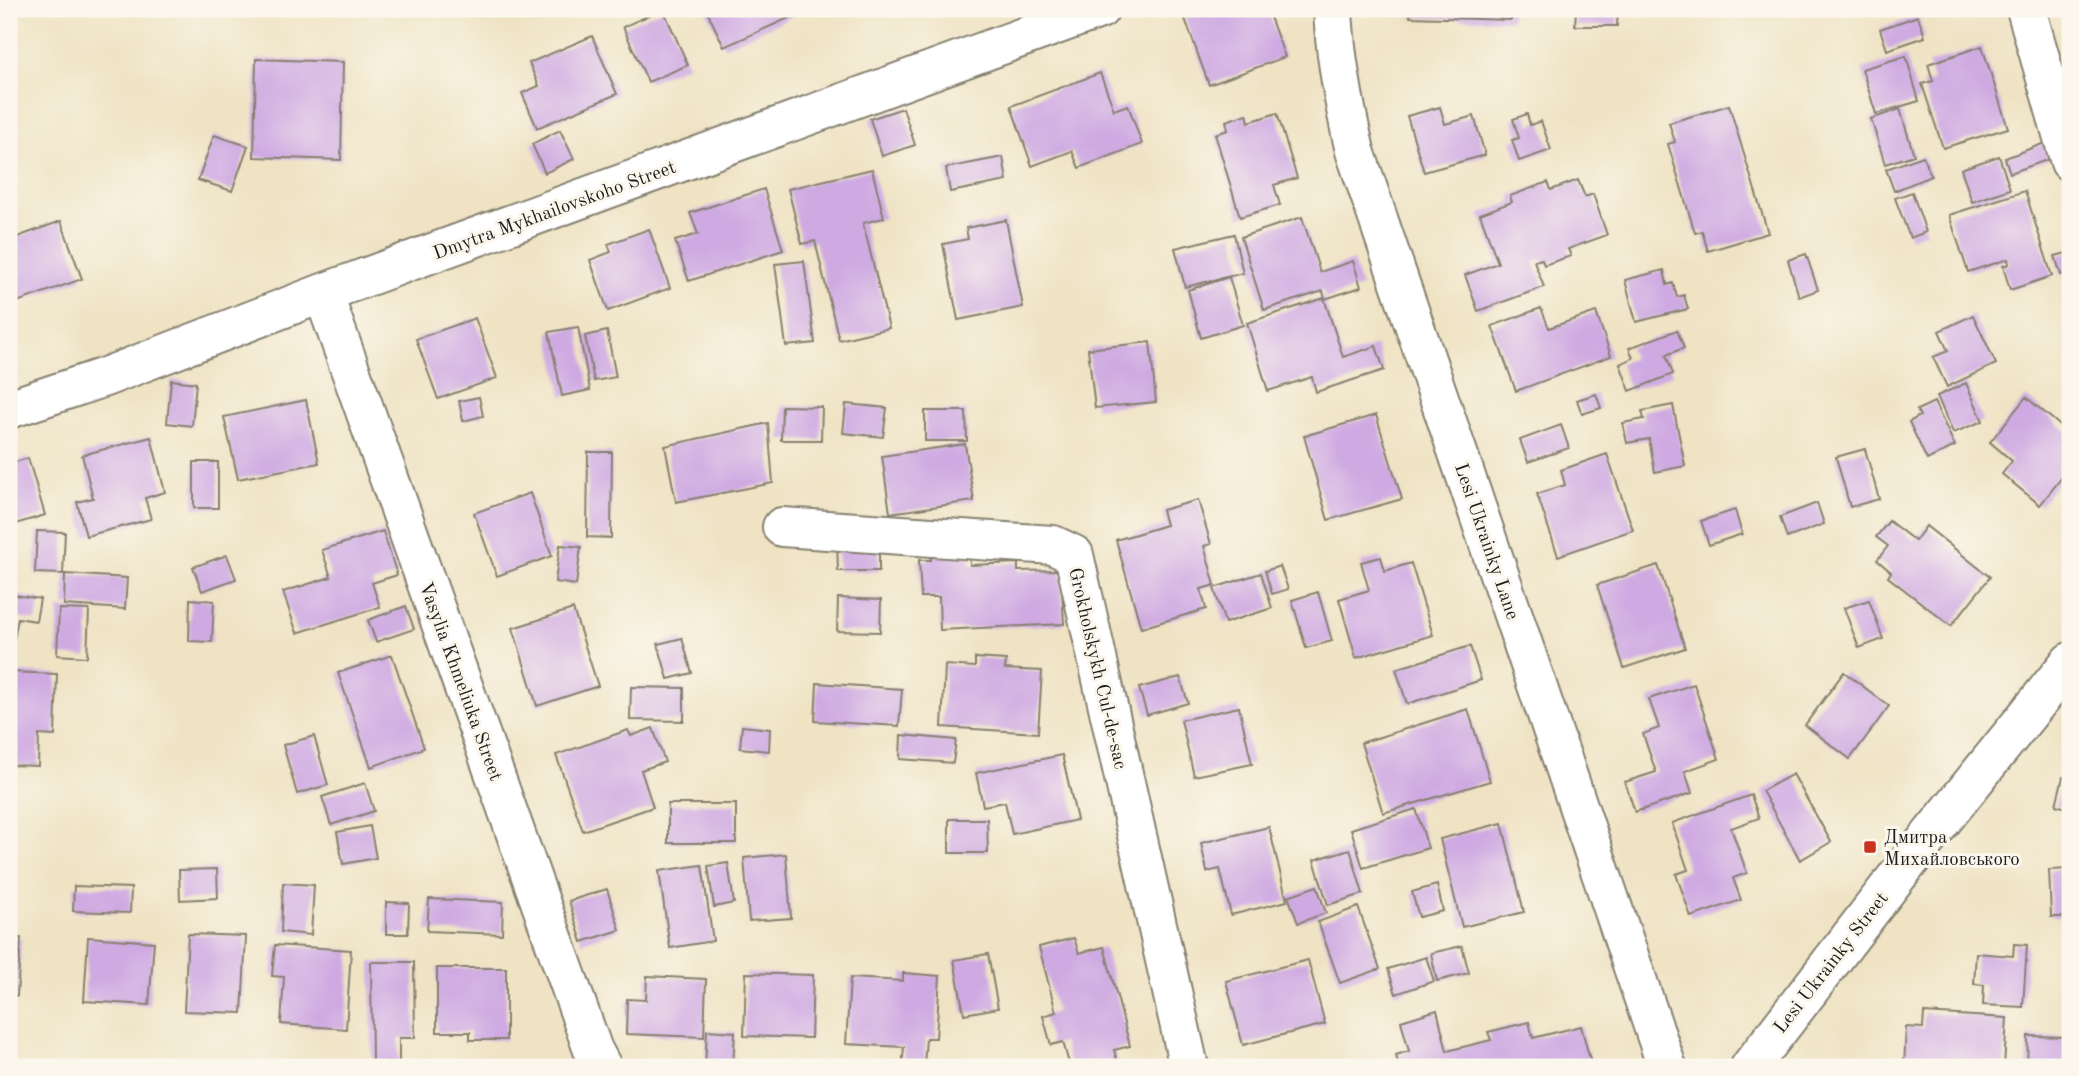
<svg xmlns="http://www.w3.org/2000/svg" width="2079" height="1076" font-family="'Old Standard TT',serif">
  <style>
    .building { fill: #cfaae2 }
    .lines { fill: none; stroke-linecap: round; stroke-linejoin: round }
    .street-casing { stroke: #868070; stroke-width: 42 }
    .secondary-casing { stroke: #868070; stroke-width: 42 }
    .street { stroke: #fff; stroke-width: 38 }
    .secondary { stroke: #fff; stroke-width: 38 }
    .poi-dot { fill: #c8321e; stroke: #fbf7ec; stroke-width: 2.5 }
    .labels { text-anchor: middle; stroke-width: 6; stroke-linejoin: round; paint-order: stroke }
    .street-label { font-size: 19px; fill: #1c1c1c; stroke: #fbf7ec }
    .poi-label { font-size: 19px; fill: #1c1c1c; stroke: #fbf7ec; text-anchor: start }
  </style>
  <rect width="100%" height="100%" fill="#fbf7ec"/>
  <filter id="ink" filterUnits="userSpaceOnUse"><feTurbulence type="fractalNoise" baseFrequency=".0143" numOctaves="2"/><feDisplacementMap in="SourceGraphic" scale="14" xChannelSelector="R" yChannelSelector="G"/><feConvolveMatrix kernelMatrix="1 2 1 2 8 2 1 2 1" color-interpolation-filters="sRGB"/></filter>
  <filter id="wash" filterUnits="userSpaceOnUse"><feTurbulence type="fractalNoise" baseFrequency=".00686" numOctaves="4" result="noise"/><feDisplacementMap in="SourceGraphic" scale="28" xChannelSelector="R" yChannelSelector="G"/><feGaussianBlur stdDeviation="1.57" result="paint"/><feColorMatrix in="noise" values="0 0 0 0 0 0 0 0 0 0 0 0 0 0 0 0 0 1.4 0 .05"/><feComposite in="paint" operator="in"/></filter>
  <g filter="url(#wash)">
    <rect width="100%" height="100%" fill="#efe3c4"/>
    <g id="blocks">
      <path class="building" d="M663,9L688,65L648,82L623,27Z
        M706,9H798L800,13L724,47Z
        M1194,9H1267L1285,57L1209,85L1183,13Z
        M1411,9H1511V20L1410,17Z
        M1576,9H1618L1617,26H1575Z
        M1918,16L1925,37L1887,50L1880,29Z
        M592,36L617,94L537,128L522,93L539,86L529,63Z
        M1982,46L2008,128L1943,148L1922,84L1933,81L1928,64Z
        M1906,56L1919,101L1876,114L1862,69Z
        M256,59L343,62L341,160L254,157Z
        M1100,73L1114,110L1128,105L1142,144L1079,168L1072,151L1032,166L1011,106Z
        M1729,105L1768,233L1708,251L1702,231L1695,233L1668,144L1675,142L1669,123Z
        M1440,107L1445,124L1474,116L1485,155L1424,172L1407,116Z
        M903,108L915,145L882,156L870,119Z
        M1900,109L1914,155L1885,164L1871,119Z
        M1277,113L1297,178L1274,185L1280,205L1240,217L1215,134L1228,130L1226,121L1247,114L1249,122Z
        M1527,114L1530,125L1541,121L1551,150L1519,161L1512,140L1519,138L1513,119Z
        M560,130L574,159L545,173L532,144Z
        M214,135L248,146L232,191L198,180Z
        M2045,143L2050,159L2010,173L2005,158Z
        M1923,156L1931,176L1894,191L1886,169Z
        M1999,156L2010,189L1972,202L1961,169Z
        M1003,157L1007,181L950,192L946,168Z
        M872,169L884,218L863,223L889,328L839,340L815,241L802,244L788,189Z
        M1578,180L1585,197L1593,194L1607,235L1568,249L1571,256L1544,265L1542,259L1534,261L1544,287L1478,311L1465,275L1498,263L1480,214L1512,202L1510,196L1548,182L1551,190Z
        M764,189L783,250L689,281L675,241L698,234L690,213Z
        M2025,191L2052,276L2010,290L2003,266L2009,264L2008,259L1968,272L1949,215Z
        M1912,192L1926,232L1910,238L1895,198Z
        M1302,217L1320,272L1353,261L1361,287L1325,299L1323,291L1264,310L1241,237Z
        M1006,220L1023,307L958,320L943,244L968,239L966,228Z
        M61,221L82,279L17,302L9,280V240Z
        M649,229L670,288L608,311L590,260L611,252L608,244Z
        M1234,234L1243,273L1185,287L1175,248Z
        M2070,252V272L2061,275L2055,256Z
        M1806,254L1818,290L1799,297L1788,260Z
        M804,261L815,343L786,346L775,264Z
        M1664,270L1667,285L1673,283L1677,297L1684,295L1688,309L1636,322L1625,280Z
        M1229,277L1243,325L1201,338L1188,290Z
        M1324,298L1343,357L1376,346L1384,370L1316,392L1312,377L1268,391L1247,323Z
        M1541,308L1549,328L1596,312L1611,356L1516,391L1492,326Z
        M1973,315L1996,364L1947,387L1933,357L1948,351L1939,331Z
        M475,318L497,378L438,399L416,339Z
        M578,327L590,390L562,396L549,332Z
        M1677,330L1684,348L1666,355L1673,374L1630,391L1620,364L1633,358L1629,348Z
        M607,331L616,377L594,381L585,336Z
        M1150,342L1156,402L1095,408L1088,349Z
        M171,380L196,383L192,426L167,423Z
        M1966,383L1983,421L1953,433L1937,396Z
        M1596,394L1601,408L1582,414L1577,400Z
        M479,397L483,416L463,421L459,401Z
        M2026,397L2070,434V467L2040,505L2002,474L2012,461L1990,442Z
        M306,400L319,463L238,479L224,417Z
        M1934,402L1955,446L1927,460L1909,422L1920,416L1917,410Z
        M846,404L887,408L883,437L843,433Z
        M1673,405L1685,466L1655,472L1649,439L1627,443L1623,423L1644,419L1642,411Z
        M782,406L822,407L821,440H781Z
        M925,411H966L967,441H925Z
        M1376,415L1402,499L1328,520L1304,436Z
        M768,423L773,483L676,502L665,446Z
        M1561,425L1569,448L1528,462L1520,440Z
        M151,437L165,492L145,498L151,519L86,536L77,502L93,498L82,455Z
        M965,444L974,501L890,513L882,456Z
        M1865,449L1879,499L1850,507L1836,457Z
        M588,452H612L611,538L587,537Z
        M1607,454L1633,530L1558,556L1537,494L1565,485L1561,470Z
        M28,458L45,515L9,526V464Z
        M194,462H218V508H194Z
        M530,493L552,556L497,576L474,513Z
        M1198,500L1211,544L1204,546L1215,585L1201,589L1206,609L1141,628L1116,540L1166,525L1162,510Z
        M1817,503L1824,524L1787,538L1780,517Z
        M1735,510L1742,534L1709,545L1701,521Z
        M1889,521L1915,541L1926,526L1990,577L1951,626L1888,577L1891,572L1877,560L1888,546L1876,537Z
        M37,531L65,532L63,574L35,573Z
        M383,531L397,575L372,583L380,607L297,633L283,592L331,577L322,550Z
        M837,541H879V571H838Z
        M560,545L581,547L576,585L555,582Z
        M969,549L970,565L1018,563V571L1061,570L1064,624L940,630L939,597H921L919,560H931L930,550Z
        M227,555L236,579L202,591L193,567Z
        M1381,557L1385,571L1411,563L1433,635L1356,658L1339,599L1369,590L1361,562Z
        M1658,565L1685,648L1624,668L1597,585Z
        M1280,566L1288,589L1272,594L1265,571Z
        M1261,573L1272,608L1225,623L1214,588Z
        M65,574L127,578L125,609L64,605Z
        M1318,592L1332,641L1306,648L1292,600Z
        M9,594L40,599L36,621L18,618L12,650L9,649Z
        M838,598L881,600L880,632L837,631Z
        M190,599L214,601L212,642L189,641Z
        M1869,600L1883,639L1859,648L1844,608Z
        M406,606L414,629L376,642L368,620Z
        M59,609L89,610L87,657L57,655Z
        M573,609L598,686L537,706L513,628Z
        M682,638L692,673L668,679L658,644Z
        M1470,646L1481,680L1407,704L1396,669Z
        M392,655L424,748L371,767L338,673Z
        M975,658L1006,660L1005,669L1042,671L1038,733L942,727L945,665L975,667Z
        M9,672L57,674L55,736L39,735L38,766L9,765Z
        M1844,672L1889,706L1850,759L1805,725Z
        M1180,677L1188,703L1147,715L1139,688Z
        M817,683L902,689L899,726L815,721Z
        M1694,684L1719,759L1685,771L1692,793L1635,812L1625,782L1656,772L1643,734L1659,728L1649,699Z
        M631,687L684,688V721L630,720Z
        M1239,707L1252,764L1194,776L1181,720Z
        M1468,709L1490,781L1383,813L1361,743Z
        M742,726L770,729L769,751L740,748Z
        M653,728L665,762L641,770L653,807L583,831L556,755L628,730L631,736Z
        M901,735L956,740L953,763L900,759Z
        M314,736L328,785L297,794L283,745Z
        M1062,755L1077,820L1012,834L1005,802L983,806L976,773Z
        M1793,774L1831,842L1800,860L1762,791Z
        M2063,777L2070,779V809L2056,805Z
        M365,783L374,811L331,825L322,797Z
        M1751,795L1759,818L1731,828L1747,873L1733,878L1741,900L1691,917L1676,874L1688,870L1672,823Z
        M668,804H736V843H668Z
        M1416,809L1428,848L1363,868L1351,829Z
        M949,819H987L988,853H949Z
        M1502,823L1524,912L1462,927L1440,839Z
        M370,826L376,858L343,864L337,832Z
        M1269,827L1287,901L1231,915L1220,869L1207,872L1201,843Z
        M1350,849L1363,894L1328,905L1314,860Z
        M786,854L791,918L749,921L744,858Z
        M728,863L734,903L714,907L708,866Z
        M702,865L713,941L670,948L659,871Z
        M217,869L218,898L180,900L179,870Z
        M2070,869V931L2067,932V917H2051L2049,870Z
        M283,883L314,885L311,935L281,932Z
        M1437,885L1443,911L1419,917L1412,892Z
        M74,886L131,888L130,913L73,911Z
        M1317,886L1326,913L1298,923L1288,896Z
        M607,889L620,930L582,942L569,901Z
        M429,899L503,902L502,934L427,931Z
        M386,902L409,903L408,934H386Z
        M1358,907L1380,969L1340,983L1318,922Z
        M188,934L246,936L242,1013L184,1011Z
        M88,937L154,942L149,1005L84,1001Z
        M9,938H21L17,996L9,995Z
        M1074,938L1079,953L1104,947L1130,1046L1114,1050L1119,1067H1070L1063,1042L1051,1045L1043,1016L1056,1012L1039,947Z
        M2014,944L2027,945L2023,1007L1983,1005L1984,985L1974,984L1976,953L2013,956Z
        M275,945L351,950L346,1029L281,1024L284,977L272,976Z
        M1462,946L1469,973L1437,981L1431,953Z
        M988,954L998,1008L964,1014L954,960Z
        M1426,957L1434,981L1396,994L1388,969Z
        M1308,960L1325,1024L1243,1045L1226,981Z
        M371,962H414L415,1038H399V1063H372Z
        M437,968H506V1040H470V1032H437Z
        M746,973L813,975L811,1038L744,1036Z
        M903,973L940,976L936,1038H926L924,1067H902L904,1047L846,1044L850,978L903,981Z
        M647,976L706,979L704,1037L626,1034L627,999L646,1000Z
        M1437,1010L1447,1051L1491,1040L1488,1032L1529,1022L1533,1038L1581,1026L1592,1067H1399L1396,1055L1409,1051L1401,1021Z
        M1924,1013L2007,1018L2004,1067H1904L1906,1027L1923,1028Z
        M707,1030L735,1032L733,1067H705Z
        M2028,1036L2070,1037V1067H2027Z"/>
    </g>
  </g>
  <g filter="url(#ink)">
    <use href="#blocks" fill-opacity="0" stroke="#868070" stroke-width="2"/>
    <g class="lines">
      <g class="street-casing">
        <path id="street" d="M1333,9C1335,58 1344,104 1355,151L1667,1067
          M2026,9L2070,162
          M323,293L593,1050L602,1067
          M9,409L105,377L323,293L1100,9
          M782,527L1053,545L1074,555L1189,1067"/>
      </g>
      <g class="secondary-casing">
        <path id="secondary" d="M1750,1067L1895,879L2070,662"/>
      </g>
      <use href="#street" class="street"/>
      <use href="#secondary" class="secondary"/>
    </g>
  </g>
  <rect class="poi-dot" x="1863" y="840" width="14" height="14" rx="3.5"/>
  <g class="labels">
    <g class="street-label">
      <text transform="translate(554 209) rotate(-20)" y="7">Dmytra Mykhailovskoho Street</text>
      <text transform="translate(1488 541) rotate(71)" y="7">Lesi Ukrainky Lane</text>
      <text transform="translate(1099 668) rotate(77)" y="7">Grokholskykh Сul-de-sac</text>
      <text transform="translate(462 681) rotate(70)" y="7">Vasylia Khmeliuka Street</text>
      <text transform="translate(1830 962) rotate(-52)" y="7">Lesi Ukrainky Street</text>
    </g>
    <g class="poi-label">
      <text x="1884" y="843">Дмитра<tspan x="1884" dy="22">Михайловського</tspan></text>
    </g>
  </g>
  <rect width="2079" height="1076" fill="none" stroke="#fbf7ec" stroke-width="35"/>
</svg>
